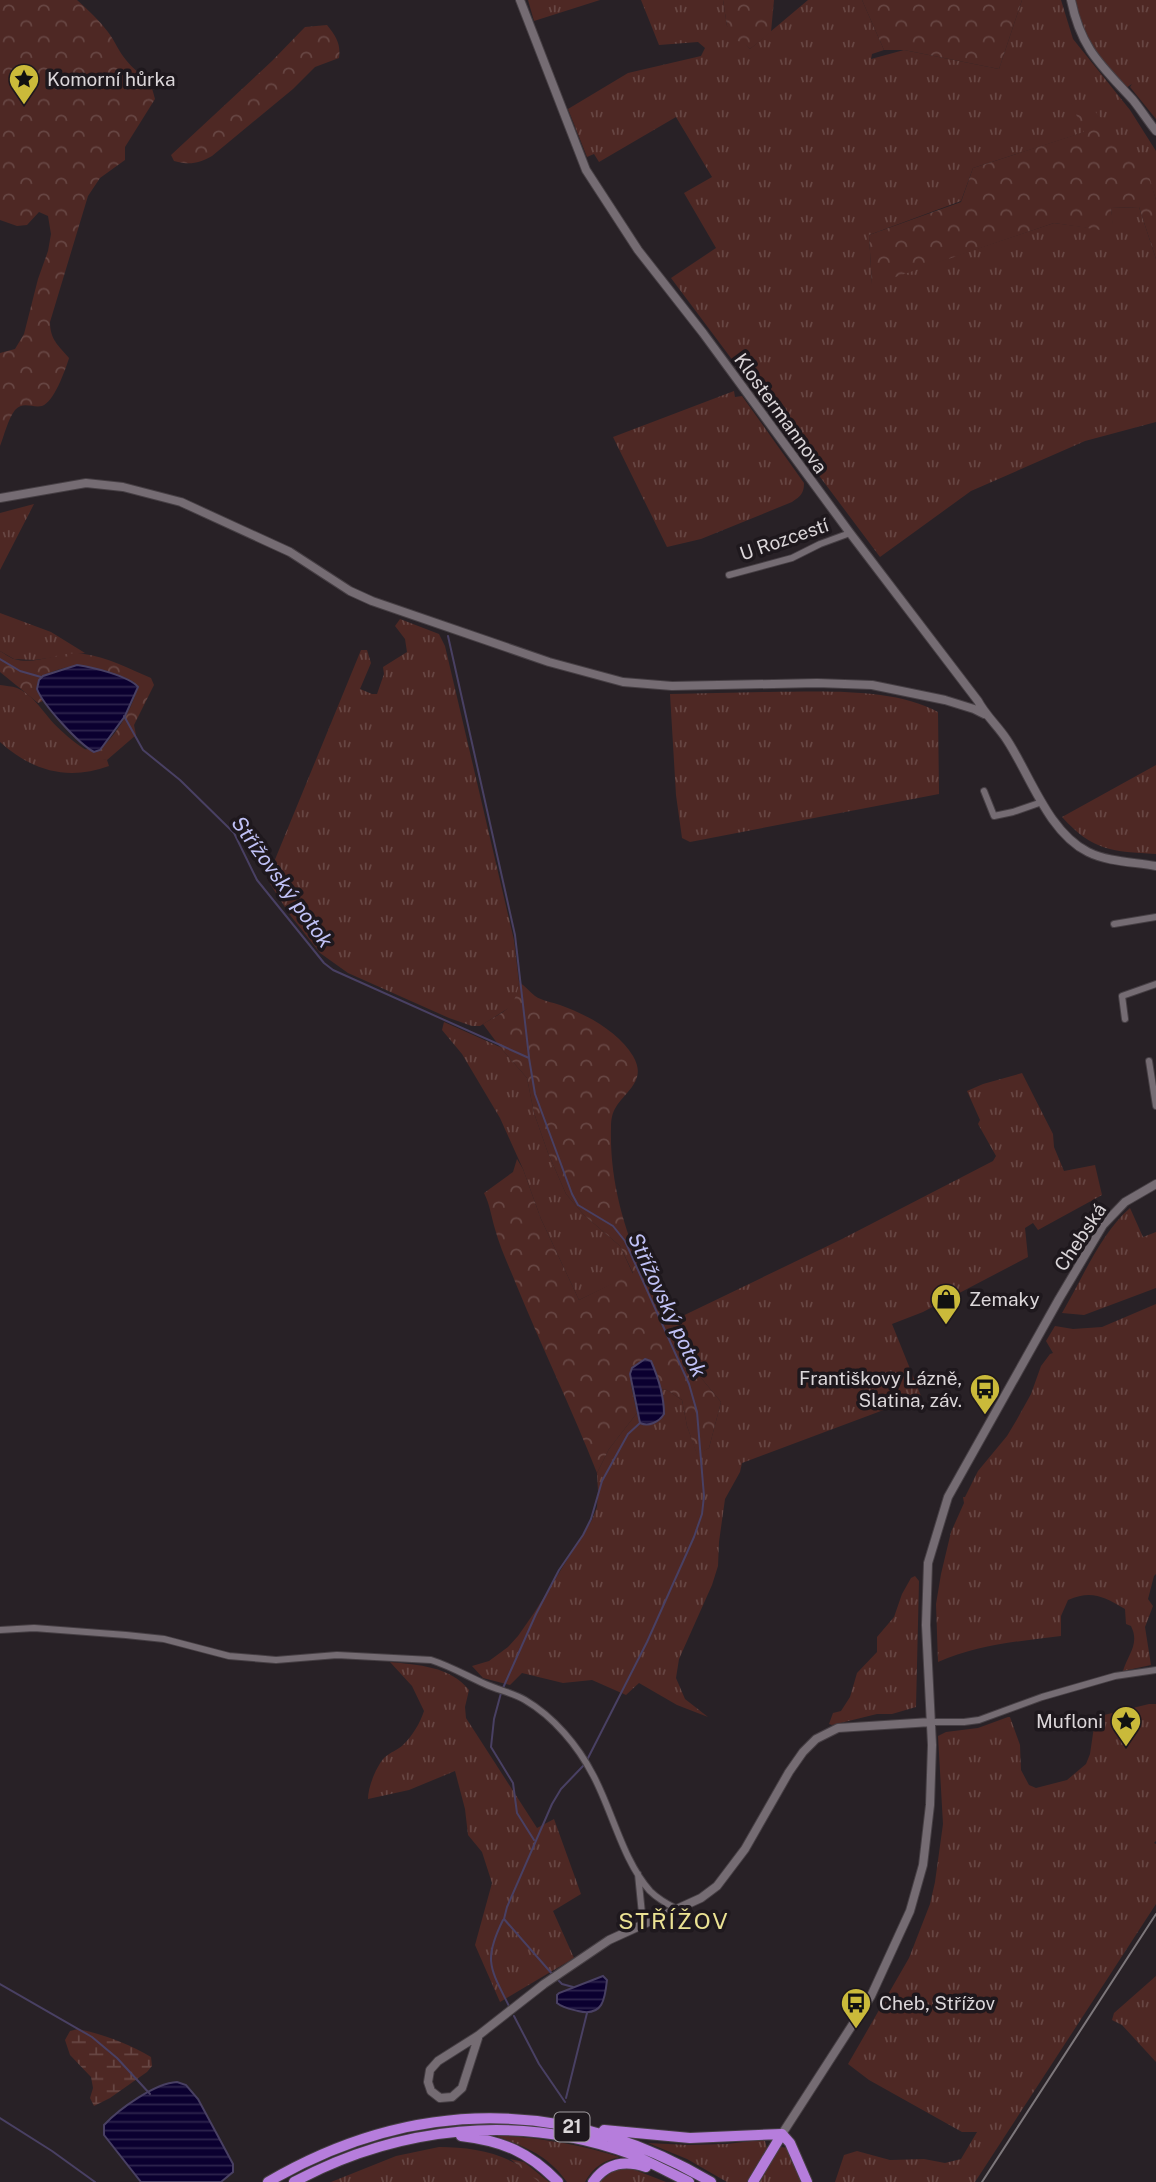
<svg xmlns="http://www.w3.org/2000/svg" width="1156" height="2182" font-family="'Public Sans',sans-serif">
  <style>
    .grass { fill: url(#grass-tufts) }
    .forest { fill: url(#forest-crowns) }
    .wetland { fill: url(#wetland-marsh) }
    .water { fill: url(#water-rules); stroke: #494063; stroke-width: 2 }
    .lines { fill: none; stroke-linecap: round; stroke-linejoin: round }
    .stream { stroke: #494063; stroke-width: 2 }
    .minor-casing { stroke: #463f44; stroke-width: 8 }
    .tertiary-casing { stroke: #463f44; stroke-width: 10 }
    .trunk-casing { stroke: #463f44; stroke-width: 12 }
    .minor { stroke: #756c73; stroke-width: 6 }
    .tertiary { stroke: #756c73; stroke-width: 8 }
    .trunk { stroke: #b67ddc; stroke-width: 10 }
    .rail { stroke: #7d777b; stroke-width: 2 }
    .labels { text-anchor: middle; stroke-width: 7; stroke-linejoin: round; paint-order: stroke }
    .shield { fill: #1e181d; stroke: #a29da1; stroke-width: 2 }
    .shield-label { font-size: 18px; font-weight: bold; fill: #dbd6d9 }
    .poi-label { font-size: 19px; fill: #dbd6d9; stroke: #1e181d; text-anchor: start }
    .street-label { font-size: 19px; fill: #dbd6d9; stroke: #1e181d }
    .water-label { font-size: 21px; font-style: italic; fill: #c0c1f6; stroke: #1e181d }
    .quarter-label { font-size: 23px; letter-spacing: 2px; fill: #ebe293; stroke: #1e181d }
  </style>
  <defs>
    <pattern id="grass-tufts" width="24" height="20" patternUnits="userSpaceOnUse" patternTransform="scale(1.75)"><rect width="24" height="20" fill="#4e2824"/><path d="M3 7l-1-3M5 7V3M7 7l1-3M15 17l-1-3M17 17v-4M19 17l1-3" fill="none" stroke="#674643"/></pattern>
    <pattern id="forest-crowns" width="20" height="18" patternUnits="userSpaceOnUse" patternTransform="scale(1.75)"><rect width="20" height="18" fill="#4e2824"/><path d="M2 6a3 3 0 1 1 6 0M12 15a3 3 0 1 1 6 0" fill="none" stroke="#674643"/></pattern>
    <pattern id="wetland-marsh" width="20" height="14" patternUnits="userSpaceOnUse" patternTransform="scale(1.75)"><rect width="20" height="14" fill="#4e2824"/><path d="M1 5h8M5 5V1M11 12h8M15 12V8" fill="none" stroke="#674643"/></pattern>
    <pattern id="water-rules" width="6" height="5" patternUnits="userSpaceOnUse" patternTransform="scale(1.75)"><rect width="6" height="5" fill="#0b0030"/><path d="M0 2.5h6" fill="none" stroke="#2e244d"/></pattern>
  </defs>
  <rect width="100%" height="100%" fill="#282126"/>
  <path class="grass" d="M528,0H600L534,21Z
    M641,0H723L727,26L750,49L808,0H862L884,50L872,54L871,59L904,50L999,69L1022,0H1061L1073,39L1130,110L1156,151V200L1146,169L1071,102L1085,132L973,168L961,201L869,235L872,284L1054,223L1113,231L1111,208L1139,207L1156,259V422L1085,441L971,491L880,557L671,278L716,248L684,193L712,177L676,117L599,162L594,154L587,157L568,109L628,73L701,56L705,48L698,42L659,45Z
    M1071,0H1156V119L1130,87L1132,84L1123,90L1094,58Z
    M734,391L735,397L742,396L804,483C804,493 801,496 792,502L701,539L667,547L613,437Z
    M34,504L0,570V513Z
    M0,613L51,632L85,653L34,660L14,659L0,651Z
    M400,619L439,634L445,646L514,940L519,982L517,996L512,1006L480,1026H472L449,1018L348,973L320,953L290,915L267,879L361,650H367L371,663L360,689L372,694H377L384,674L383,667L407,652L405,639L395,626Z
    M0,685C5,686 12,686 17,688C30,693 40,707 49,718C60,732 91,757 107,760L109,766C68,781 32,771 0,742Z
    M768,692C819,692 892,687 938,712L939,794L690,842L682,838L676,795L670,694Z
    M1156,765V854C1112,851 1094,852 1062,817Z
    M444,1022L500,1047L527,1078L534,1113L548,1153L566,1194L584,1215L620,1246L633,1274L579,1300L541,1219L523,1169L500,1118L462,1054L442,1030Z
    M1022,1073L1053,1134L1054,1147L1064,1171L1095,1165L1102,1195L1038,1230L1033,1223L1025,1228L1028,1257L923,1312L892,1324L921,1396L742,1463L740,1472L725,1499L719,1542L718,1566L712,1585L679,1659L676,1678L685,1699L708,1717L677,1705L639,1683L626,1695L592,1680L563,1683L522,1673L510,1685L483,1678L472,1666L489,1661L508,1647L518,1636L534,1613L592,1520L597,1507L598,1491L597,1473L609,1449L637,1413L640,1423C650,1427 657,1421 664,1414L660,1389L667,1390L682,1400L687,1426L697,1454L709,1448L721,1402L697,1373L681,1336L670,1322L842,1239L993,1161L996,1156L978,1124L980,1120L967,1091L983,1084Z
    M1130,1208L1143,1237L1156,1232V1288L1084,1315L1062,1313C1082,1279 1101,1233 1130,1208Z
    M1156,1304V1574L1154,1576L1148,1599L1153,1606L1145,1627L1151,1665L1123,1671C1128,1654 1140,1644 1131,1626L1126,1624L1125,1609C1103,1596 1091,1590 1068,1600L1061,1616V1636C1019,1641 977,1645 938,1662L936,1604L941,1574L951,1532L964,1503L963,1497H965L978,1471L1007,1436L1016,1421L1031,1394L1041,1366L1050,1354L1053,1353L1046,1341L1055,1326L1073,1329L1102,1327Z
    M915,1576L919,1581L916,1707L892,1714H877L832,1725L829,1724L833,1713L841,1711L850,1697L857,1673L877,1652V1637L894,1617L902,1594L911,1578Z
    M390,1662C418,1665 450,1666 469,1690L465,1707L466,1718L537,1828L554,1819L581,1894L553,1911L574,1958L500,2002L475,1945L492,1883L482,1852L468,1835L465,1809L455,1771L409,1790L368,1799C368,1787 376,1767 384,1758C390,1752 398,1750 403,1745C413,1735 420,1723 424,1711L412,1686Z
    M1149,1704H1156V1841L1154,1843L1156,1844V1904L975,2182H835L844,2155L857,2151L890,2160L924,2159L945,2163L961,2159L977,2132H962L869,2080L848,2064L909,1958L930,1904L935,1882L943,1824L938,1736L946,1732L978,1728L1008,1717H1010L1020,1745L1021,1770L1029,1785L1036,1788L1067,1780L1086,1764L1090,1754L1094,1727L1100,1716Z
    M1156,1976V2062L1122,2025L1112,2020L1114,2013Z
    M493,2135C537,2137 578,2144 620,2157C602,2161 594,2167 585,2182H567C547,2154 524,2146 493,2135Z
    M760,2140L765,2141L767,2148L747,2182H727L687,2159L648,2143L688,2145L727,2144Z
    M439,2147C476,2147 513,2154 539,2182H331L396,2156Z
    M782,2147L787,2148L802,2182H758L779,2148Z
    M630,2168L666,2182H600L613,2171Z"/>
  <path class="forest" d="M0,0H77C88,10 99,20 108,32C115,41 119,52 126,60C140,78 149,72 155,99L125,147V160L100,178L88,196L50,322C50,340 59,346 69,358C65,371 54,402 42,406C32,408 23,401 15,410C8,419 4,436 0,446V353L15,349L24,334L38,279L48,251L51,234L48,216L39,212L27,225L17,226L0,220Z
    M723,0H774L771,32L750,49L742,42L733,40L727,26Z
    M862,0H1022L999,69L904,50H884Z
    M327,25C336,36 341,44 339,58L315,67L293,89L212,156C198,164 189,165 174,161L171,155L272,61L305,27Z
    M1070,101L1091,107L1147,169L1156,200V259L1139,207L1111,208L1114,232L1054,223L872,285L869,235L961,202L973,168L1084,132Z
    M0,651C4,653 10,658 14,659C37,666 62,650 84,654C107,657 130,669 151,678L154,685L134,725L136,735L107,760L98,759L83,750L88,749L94,752C110,747 137,702 137,686L134,682C100,668 76,657 40,678L37,689L43,701L38,703L0,672Z
    M519,982C525,986 530,992 535,996C542,1001 552,1002 560,1005C586,1014 619,1032 633,1056C647,1080 627,1090 616,1107C612,1113 611,1120 611,1127C609,1195 633,1255 663,1315L673,1317L670,1322L681,1336L697,1373L721,1402L709,1448L697,1455L687,1426L682,1400L667,1390L660,1389L651,1361L631,1385L637,1413L609,1449L597,1473C572,1409 542,1348 516,1284C509,1266 500,1248 495,1229C491,1216 490,1205 484,1193L513,1172L517,1159L523,1169L541,1219L579,1300L633,1273L620,1246L584,1215L566,1194L548,1153L534,1113L527,1078L500,1047L483,1024C505,1010 515,1010 519,982Z
    M510,2159L524,2162L549,2182H539Z"/>
  <path class="wetland" d="M78,2029C103,2034 129,2044 151,2057L152,2066L147,2072L110,2098L94,2106L90,2098L93,2088L91,2077L70,2055L65,2040L70,2031Z"/>
  <path class="water" d="M77,665C92,667 129,676 138,687L125,716L100,750L94,752C79,744 43,705 37,689L39,680L43,676Z
    M645,1359L651,1361C658,1377 664,1396 664,1414C659,1422 649,1427 640,1423L630,1374L632,1368Z
    M603,1976L607,1980C605,1999 603,2017 578,2011C570,2009 563,2008 557,2003V1995L559,1993Z
    M177,2082L186,2085L198,2099L233,2164V2172L221,2182H141L104,2135V2125C119,2109 155,2083 177,2082Z"/>
  <g class="lines">
    <path class="stream" d="M448,636L515,935L529,1057
      M0,659L20,671L41,677
      M124,716L143,750L180,780L234,833L257,880L324,963L333,970L529,1058L535,1094L572,1194L578,1205L613,1226L625,1241L689,1384L697,1412L704,1496L702,1514L694,1537L647,1642L587,1760
      M503,1688L536,1614L559,1570L583,1535L591,1519L602,1481L628,1434L640,1423
      M501,1693L494,1719L491,1747L513,1783L517,1813L534,1840
      M503,1920C483,1960 490,1968 509,2006
      M553,1975L504,1919L507,1907L552,1804L561,1789L584,1765
      M557,1979L562,1984L573,1987
      M0,1984L92,2037L117,2058L150,2094
      M514,2016L539,2064L565,2102
      M566,2098L587,2013
      M0,2118L52,2151L95,2182"/>
    <g class="minor-casing">
      <path id="minor" d="M729,575L792,558L820,544L850,533
        M984,791L994,816L1013,812L1042,802
        M1114,924L1156,917
        M1125,1019L1122,996L1156,984
        M1149,1061L1156,1106
        M0,1630L34,1628L126,1635L164,1639L229,1656L276,1660L337,1655L431,1660C450,1666 467,1676 485,1684C498,1690 513,1693 525,1700C554,1717 578,1746 593,1775C612,1810 623,1861 650,1891C658,1899 667,1904 677,1909
        M931,1722H964L979,1720L1042,1697L1115,1676L1156,1670
        M638,1874L643,1924"/>
    </g>
    <g class="tertiary-casing">
      <path id="tertiary" d="M520,0L586,170L638,250L703,333L850,533L978,701C986,716 998,726 1007,740C1030,775 1048,832 1088,852C1108,862 1134,862 1156,866
        M1071,0C1081,49 1101,65 1133,100C1141,110 1148,121 1156,131
        M0,498L86,483L123,487L181,502L290,552L350,591L372,601L549,662L623,682L672,686L817,683L872,685L945,700L974,709L984,714
        M479,2035L462,2088L452,2097L440,2098L431,2091L428,2082L430,2070L438,2061L479,2035L544,1984L609,1940L701,1898L717,1886L745,1849L789,1772L803,1752L816,1739L838,1728L931,1722
        M782,2134L871,1996L910,1911L923,1865L930,1805L932,1745L926,1625L928,1563L948,1497L1059,1299L1103,1225L1125,1202L1156,1184"/>
    </g>
    <g class="trunk-casing">
      <path id="trunk" d="M604,2130L690,2138L782,2134
        M782,2134L790,2143L807,2182
        M461,2136C503,2141 529,2152 558,2182
        M268,2182C412,2098 566,2096 711,2182
        M294,2182C398,2126 519,2113 631,2154C650,2162 670,2173 689,2182
        M593,2182C606,2163 625,2160 646,2167
        M753,2182L782,2134"/>
    </g>
    <use href="#minor" class="minor"/>
    <use href="#tertiary" class="tertiary"/>
    <use href="#trunk" class="trunk"/>
    <path class="rail" d="M982,2182L1156,1914"/>
  </g>
  <defs>
    <g id="sight-pin" transform="scale(1.575)"><path d="M0 17L-7.5 6A9.5 9.5 0 1 1 7.5 6Z" fill="#caba3a" stroke="#1e181d"/><path d="M0-6L1.8-2.2L6-1.7L2.9 1.2L3.7 5.4L0 3.3L-3.7 5.4L-2.9 1.2L-6-1.7L-1.8-2.2Z" fill="#111"/></g>
    <g id="shop-pin" transform="scale(1.575)"><path d="M0 17L-7.5 6A9.5 9.5 0 1 1 7.5 6Z" fill="#caba3a" stroke="#1e181d"/><path d="M-5-2.5h2.3a2.7 3.5 0 0 1 5.4 0H5L5.5 6h-11ZM-1.5-2.5h3a1.5 2.3 0 0 0-3 0Z" fill="#111"/></g>
    <g id="bus-pin" transform="scale(1.575)"><path d="M0 17L-7.5 6A9.5 9.5 0 1 1 7.5 6Z" fill="#caba3a" stroke="#1e181d"/><path d="M-5-6H5V4H4V6H2V4H-2V6H-4V4H-5ZM-3.5-4V0h7V-4ZM-3.5 1.2v1.5H-2V1.2ZM2 1.2v1.5H3.5V1.2Z" fill="#111"/></g>
  </defs>
  <g fill-rule="evenodd">
    <use href="#sight-pin" x="24" y="79"/>
    <use href="#shop-pin" x="946" y="1299"/>
    <use href="#bus-pin" x="985" y="1389"/>
    <use href="#sight-pin" x="1126" y="1721"/>
    <use href="#bus-pin" x="856" y="2003"/>
  </g>
  <g class="labels">
    <rect class="shield" x="554.5" y="2112.5" width="35" height="29" rx="5"/>
    <g class="shield-label">
      <text x="572" y="2133">21</text>
    </g>
    <g class="poi-label">
      <text x="47" y="86">Komorní hůrka</text>
      <text x="969" y="1306">Zemaky</text>
      <text x="962" y="1385" text-anchor="end">Františkovy Lázně,<tspan x="962" dy="22">Slatina, záv.</tspan></text>
      <text x="1103" y="1728" text-anchor="end">Mufloni</text>
      <text x="879" y="2010">Cheb, Střížov</text>
    </g>
    <g class="street-label">
      <text transform="translate(781 413) rotate(54)" y="7">Klostermannova</text>
      <text transform="translate(784 539) rotate(-19)" y="7">U Rozcestí</text>
      <text transform="translate(1080 1237) rotate(-56)" y="7">Chebská</text>
    </g>
    <g class="water-label">
      <text transform="translate(282 882) rotate(54)" y="7">Střížovský potok</text>
      <text transform="translate(667 1305) rotate(65)" y="7">Střížovský potok</text>
    </g>
    <g class="quarter-label">
      <text x="674" y="1929">STŘÍŽOV</text>
    </g>
  </g>
</svg>
